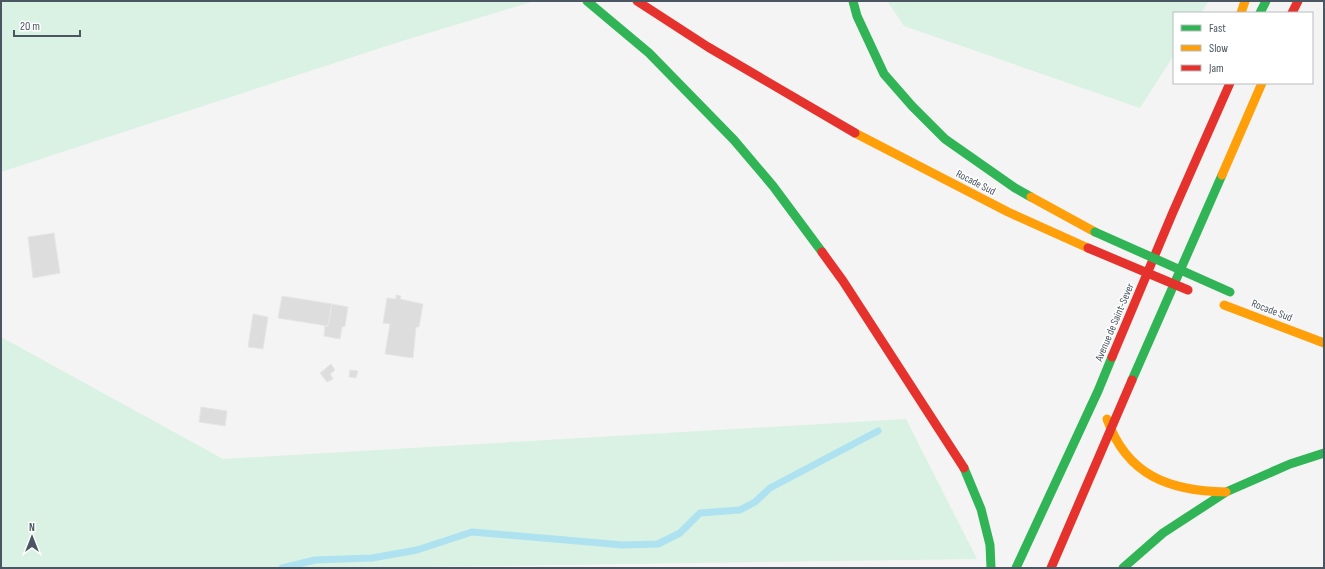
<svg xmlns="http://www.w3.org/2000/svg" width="1325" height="569" font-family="'Sofia Sans Condensed',sans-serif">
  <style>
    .green { fill: #d9f2e3 }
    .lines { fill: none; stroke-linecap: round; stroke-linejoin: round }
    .stream { stroke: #aee2f0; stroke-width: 7 }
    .building { fill: #ddddde; stroke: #e5e6e7 }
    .fast { stroke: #30b455; stroke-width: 9 }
    .slow { stroke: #ff9f0a; stroke-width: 9 }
    .jam { stroke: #e5322d; stroke-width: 9 }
    .fast-bridge { stroke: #30b455; stroke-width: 9 }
    .jam-bridge { stroke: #e5322d; stroke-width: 9 }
    .labels { text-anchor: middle; stroke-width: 3; stroke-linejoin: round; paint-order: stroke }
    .street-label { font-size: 11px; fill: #4a5661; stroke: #fff }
  </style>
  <rect width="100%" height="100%" fill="#f4f4f4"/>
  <path class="green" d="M1,1H535L402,41L1,172Z
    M887,1H1209L1201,13H1174V55L1140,108L904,26Z
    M1,337L223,459L906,419L977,559L348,568H1Z"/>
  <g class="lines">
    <path class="stream" d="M282,568L315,560L372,558L417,550L472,532L623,545L658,544L680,533L700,513L740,510L755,502L770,488L878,431"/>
  </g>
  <path class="building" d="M54,233L60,273L33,278L28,237Z
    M396,295L401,296L400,299L423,304L419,327H416L413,358L385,354L390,324L383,323L387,298L396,299Z
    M282,296L332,304L328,326L278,318Z
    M332,304L348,307L345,326L342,327L340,339L324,336L325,326H328Z
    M253,314L268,317L263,349L248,347Z
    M331,364L335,370L330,374L333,379L327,382L320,373Z
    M350,370L358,371L356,378L349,377Z
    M201,407L227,411L225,426L199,422Z"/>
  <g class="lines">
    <path class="fast" d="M587,1L649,53L734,140L773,186L822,252
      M853,1L857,16L884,74L912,106L945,139L1015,188L1031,197
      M1260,13L1266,1
      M1132,380L1222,175
      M964,468L981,509L990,545L991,568
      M1016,568L1098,391L1112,357
      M1123,568L1163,533L1226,492L1290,464L1324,453"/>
    <path class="slow" d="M1241,13L1245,1
      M855,133L1008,212L1088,248
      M1222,175L1262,83
      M1031,197L1095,232
      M1224,305L1324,343
      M1107,419C1127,476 1170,491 1226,492"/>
    <path class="jam" d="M637,1L708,47L855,133
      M1292,13L1298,1
      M822,252L843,281L964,468
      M1112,357L1173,212L1230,83
      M1051,568L1132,380"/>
    <path class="fast-bridge" d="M1095,232L1230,292"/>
    <path class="jam-bridge" d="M1088,248L1188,290"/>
  </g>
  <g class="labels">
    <g class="street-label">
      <text transform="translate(976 182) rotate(27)" y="4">Rocade Sud</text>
      <text transform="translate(1272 310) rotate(21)" y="4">Rocade Sud</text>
      <text transform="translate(1114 322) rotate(-67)" y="4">Avenue de Saint-Sever</text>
    </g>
  </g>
  <rect width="1325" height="569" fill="none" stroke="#4a5661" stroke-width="4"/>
  <rect x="1173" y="12" width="140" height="72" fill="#ffffff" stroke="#b7bbc0"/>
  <rect x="1181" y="25" width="20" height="6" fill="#30b455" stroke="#b7bbc0"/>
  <text x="1209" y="32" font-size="12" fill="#4a5661">Fast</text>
  <rect x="1181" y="45" width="20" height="6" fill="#ff9f0a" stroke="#b7bbc0"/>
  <text x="1209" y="52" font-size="12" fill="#4a5661">Slow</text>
  <rect x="1181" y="65" width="20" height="6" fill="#e5322d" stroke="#b7bbc0"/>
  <text x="1209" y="72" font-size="12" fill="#4a5661">Jam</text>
  <g transform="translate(32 537)" stroke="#ffffff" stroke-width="3" paint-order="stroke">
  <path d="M0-3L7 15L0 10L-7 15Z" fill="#4a5661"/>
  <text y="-6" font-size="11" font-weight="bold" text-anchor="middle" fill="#4a5661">N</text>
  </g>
  <path d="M14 30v6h66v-6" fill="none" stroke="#4a5661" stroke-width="2"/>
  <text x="20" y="30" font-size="12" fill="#4a5661" stroke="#ffffff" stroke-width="3" paint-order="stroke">20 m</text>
</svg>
